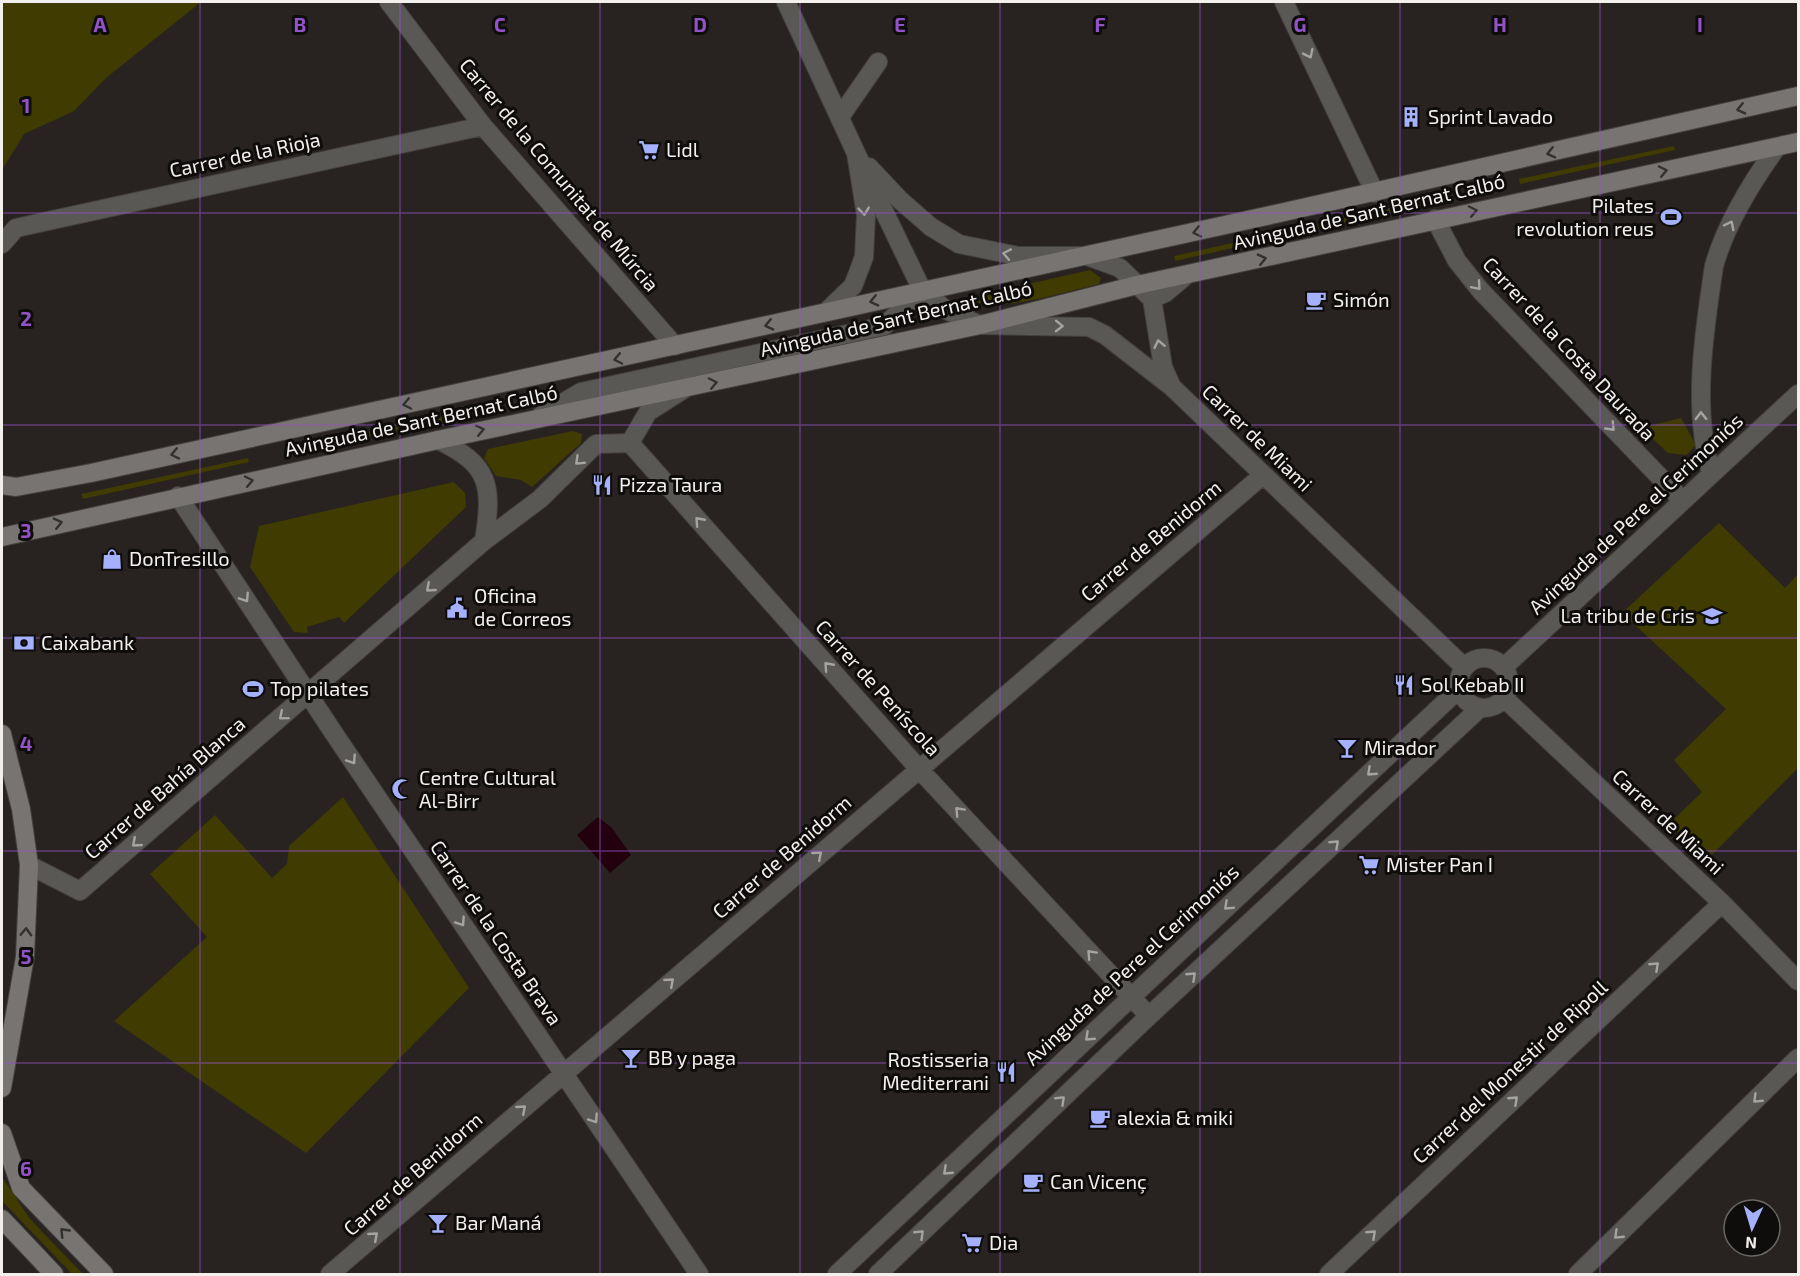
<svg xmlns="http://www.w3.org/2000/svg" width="1800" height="1276" font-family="'Exo 2',sans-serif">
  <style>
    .green { fill: #403b00 }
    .water { fill: #22000d }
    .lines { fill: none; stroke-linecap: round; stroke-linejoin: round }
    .street-casing { stroke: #44403d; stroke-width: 20 }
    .secondary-casing { stroke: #44403d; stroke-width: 20 }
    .street { stroke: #595855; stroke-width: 18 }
    .secondary { stroke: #777471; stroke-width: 18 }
    .oneway { stroke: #a6a4a1 }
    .oneway2 { stroke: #33312f }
    .grid { fill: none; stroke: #9353c8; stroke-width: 1.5; stroke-opacity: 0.55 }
    .labels { text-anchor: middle; stroke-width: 6; stroke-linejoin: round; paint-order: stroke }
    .poi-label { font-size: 20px; fill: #f2efed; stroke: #0f0d0c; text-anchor: start }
    .street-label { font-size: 20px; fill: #f2efed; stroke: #0f0d0c }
    .grid-label { font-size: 20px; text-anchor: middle; font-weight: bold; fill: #9353c8; stroke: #0f0d0c; stroke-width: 6; stroke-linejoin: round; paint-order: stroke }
  </style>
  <rect width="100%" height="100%" fill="#282320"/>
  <path class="green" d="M2,2H201L106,78L74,111L24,134L2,170Z
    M1674,146L1675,150L1520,184L1519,179Z
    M1449,195L1450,199L1175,261L1174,256Z
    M1090,270L1101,278L1099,284C1058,293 1002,314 962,299Z
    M495,405L496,410L309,449L308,445Z
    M1681,418L1696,445L1686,455L1668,453L1641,428Z
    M573,431L582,434L581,443L532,487L521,480L496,476L484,458L488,449Z
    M248,458L249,462L83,499L81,494Z
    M454,482L465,493L466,507L344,623L339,617L307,627L308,633L294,632L250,567L259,526Z
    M1719,523L1785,588L1798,574V768L1707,860L1669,824L1702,792L1674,760L1726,709L1622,613Z
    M343,797L469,988L306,1153L114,1021L207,937L150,874L215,815L272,878L287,864L289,846Z
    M2,1177L30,1219L83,1274H72L2,1201Z"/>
  <path class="water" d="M598,817L612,828L631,855L610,873L577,835Z"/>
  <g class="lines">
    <g class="street-casing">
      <path id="street" d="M389,2L483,126L675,346
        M786,2L856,153L866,215L864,257L853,286L826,312
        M1284,2L1375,193
        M840,117L878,62
        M856,153L922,290L946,310L980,325L1089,327L1105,335L1172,387L1464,667
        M869,167L900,200L931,227L959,244L1018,256H1087L1120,268L1152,299L1163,367L1172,387
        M1435,219L1457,261L1481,291L1682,500
        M2,244L16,228L483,126
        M1152,299L1165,293L1184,277
        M684,389L648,412L630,443L919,769L1149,1016
        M539,417L581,392L884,326L922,290
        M438,440C490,465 493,485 484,541
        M1711,473C1692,409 1704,332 1714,266C1726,223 1751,183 1777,147
        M178,496L333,732L699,1274
        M1459 683a25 25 0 1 1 50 0a25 25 0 1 1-50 0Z
        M1504,667L1798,394
        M1504,698L1722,903L1798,981
        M29,865L80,891L484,541L540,499L596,444L630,443
        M330,1274L1263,475
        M837,1274L1459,689
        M878,1274L1149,1016L1480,708
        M1329,1274L1722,903
        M1578,1274L1798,1058"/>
    </g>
    <g class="secondary-casing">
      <path id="secondary" d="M2,485L16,487L91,473C661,350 1230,226 1798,96
        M2,537L438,440L980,325L1137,285L1798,142
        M2,734L21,809L29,865L25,957L2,1088
        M2,1133L21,1188L104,1274
        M2,1219L54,1274"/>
    </g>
    <use href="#street" class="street"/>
    <use href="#secondary" class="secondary"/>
  </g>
  <defs><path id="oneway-chevron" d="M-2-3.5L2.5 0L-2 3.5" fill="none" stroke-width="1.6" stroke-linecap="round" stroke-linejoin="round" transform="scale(1.5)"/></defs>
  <g class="oneway">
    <use href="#oneway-chevron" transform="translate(1309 54) rotate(64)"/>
    <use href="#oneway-chevron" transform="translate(864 211) rotate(84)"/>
    <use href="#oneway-chevron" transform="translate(1730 225) rotate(-63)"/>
    <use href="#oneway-chevron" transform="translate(1007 254) rotate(-169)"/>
    <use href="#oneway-chevron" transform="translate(1477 286) rotate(49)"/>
    <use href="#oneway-chevron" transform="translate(1059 326) rotate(1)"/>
    <use href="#oneway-chevron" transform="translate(1159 344) rotate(-102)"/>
    <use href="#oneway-chevron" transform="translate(1701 416) rotate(-91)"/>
    <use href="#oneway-chevron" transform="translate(1611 427) rotate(46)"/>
    <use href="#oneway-chevron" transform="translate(579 461) rotate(136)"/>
    <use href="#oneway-chevron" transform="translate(699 521) rotate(-132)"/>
    <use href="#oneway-chevron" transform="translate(430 588) rotate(139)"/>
    <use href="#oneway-chevron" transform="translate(245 598) rotate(57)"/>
    <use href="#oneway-chevron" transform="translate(828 666) rotate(-132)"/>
    <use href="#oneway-chevron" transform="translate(283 716) rotate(140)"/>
    <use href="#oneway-chevron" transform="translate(352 760) rotate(56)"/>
    <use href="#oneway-chevron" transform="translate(1371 772) rotate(137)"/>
    <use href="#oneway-chevron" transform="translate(959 811) rotate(-133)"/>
    <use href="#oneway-chevron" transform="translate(136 843) rotate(139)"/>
    <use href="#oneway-chevron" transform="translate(1335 844) rotate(-43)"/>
    <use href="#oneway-chevron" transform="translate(818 855) rotate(-41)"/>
    <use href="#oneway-chevron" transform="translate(1228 906) rotate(137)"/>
    <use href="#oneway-chevron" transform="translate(461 922) rotate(56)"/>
    <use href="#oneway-chevron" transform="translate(1091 954) rotate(-133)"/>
    <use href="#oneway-chevron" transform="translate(1655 966) rotate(-43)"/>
    <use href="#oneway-chevron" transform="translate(1192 976) rotate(-43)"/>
    <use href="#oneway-chevron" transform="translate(670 982) rotate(-41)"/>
    <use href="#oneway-chevron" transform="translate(1089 1037) rotate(137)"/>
    <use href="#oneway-chevron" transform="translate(1757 1099) rotate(136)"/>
    <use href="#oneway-chevron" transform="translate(1061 1100) rotate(-44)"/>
    <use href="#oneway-chevron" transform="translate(1514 1100) rotate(-43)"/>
    <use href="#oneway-chevron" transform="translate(522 1109) rotate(-41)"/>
    <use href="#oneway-chevron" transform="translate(594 1119) rotate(56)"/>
    <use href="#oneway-chevron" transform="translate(947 1171) rotate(137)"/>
    <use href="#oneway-chevron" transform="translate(920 1234) rotate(-44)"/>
    <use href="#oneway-chevron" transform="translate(1372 1234) rotate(-43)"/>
    <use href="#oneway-chevron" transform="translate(1618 1235) rotate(136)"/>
    <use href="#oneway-chevron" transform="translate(374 1236) rotate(-41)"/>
  </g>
  <g class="oneway2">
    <use href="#oneway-chevron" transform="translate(1741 109) rotate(167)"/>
    <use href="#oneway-chevron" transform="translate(1551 153) rotate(167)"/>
    <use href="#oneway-chevron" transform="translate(1663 171) rotate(-12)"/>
    <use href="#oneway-chevron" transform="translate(1473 211) rotate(-12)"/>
    <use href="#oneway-chevron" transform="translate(1197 232) rotate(168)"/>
    <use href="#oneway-chevron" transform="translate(1262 259) rotate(-13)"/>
    <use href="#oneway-chevron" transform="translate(874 301) rotate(167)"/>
    <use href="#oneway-chevron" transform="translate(769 325) rotate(167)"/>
    <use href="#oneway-chevron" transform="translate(618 359) rotate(168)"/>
    <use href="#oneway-chevron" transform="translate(713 383) rotate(-12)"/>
    <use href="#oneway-chevron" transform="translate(407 404) rotate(168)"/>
    <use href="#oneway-chevron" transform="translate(480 430) rotate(-12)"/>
    <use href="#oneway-chevron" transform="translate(175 454) rotate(168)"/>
    <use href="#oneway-chevron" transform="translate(249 481) rotate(-12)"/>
    <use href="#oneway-chevron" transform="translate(58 523) rotate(-13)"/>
    <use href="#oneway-chevron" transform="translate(26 932) rotate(-88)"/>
    <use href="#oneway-chevron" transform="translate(64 1232) rotate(-134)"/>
  </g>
  <path class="grid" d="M200,2V1274M400,2V1274M600,2V1274M800,2V1274M1000,2V1274M1200,2V1274M1400,2V1274M1600,2V1274M2,213H1798M2,425H1798M2,638H1798M2,851H1798M2,1063H1798"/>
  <defs>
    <g id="building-bare" transform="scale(1.62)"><path d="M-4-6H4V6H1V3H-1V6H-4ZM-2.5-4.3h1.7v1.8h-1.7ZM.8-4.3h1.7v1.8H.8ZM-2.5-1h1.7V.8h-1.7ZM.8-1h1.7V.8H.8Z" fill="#a5b1fc" stroke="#0f0d0c" stroke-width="2.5" paint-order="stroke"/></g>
    <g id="supermarket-bare" transform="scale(1.62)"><path d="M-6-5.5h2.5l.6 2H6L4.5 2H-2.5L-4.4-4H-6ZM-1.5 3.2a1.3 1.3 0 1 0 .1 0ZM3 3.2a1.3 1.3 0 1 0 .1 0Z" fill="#a5b1fc" stroke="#0f0d0c" stroke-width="2.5" paint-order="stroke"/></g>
    <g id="stadium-bare" transform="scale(1.62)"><path d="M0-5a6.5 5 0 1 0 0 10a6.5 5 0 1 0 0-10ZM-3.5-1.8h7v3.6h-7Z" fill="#a5b1fc" stroke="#0f0d0c" stroke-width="2.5" paint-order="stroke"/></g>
    <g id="cafe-bare" transform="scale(1.62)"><path d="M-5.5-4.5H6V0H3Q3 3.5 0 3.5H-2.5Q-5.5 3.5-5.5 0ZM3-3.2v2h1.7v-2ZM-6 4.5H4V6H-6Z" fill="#a5b1fc" stroke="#0f0d0c" stroke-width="2.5" paint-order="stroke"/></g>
    <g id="restaurant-bare" transform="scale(1.62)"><path d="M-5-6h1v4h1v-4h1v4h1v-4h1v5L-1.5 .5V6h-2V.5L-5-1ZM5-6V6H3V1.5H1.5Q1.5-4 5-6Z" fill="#a5b1fc" stroke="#0f0d0c" stroke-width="2.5" paint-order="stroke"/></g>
    <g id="shop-bare" transform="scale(1.62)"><path d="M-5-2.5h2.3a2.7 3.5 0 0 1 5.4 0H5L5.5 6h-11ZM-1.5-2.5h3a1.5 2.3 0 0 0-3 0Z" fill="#a5b1fc" stroke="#0f0d0c" stroke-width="2.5" paint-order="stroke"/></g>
    <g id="civic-bare" transform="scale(1.62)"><path d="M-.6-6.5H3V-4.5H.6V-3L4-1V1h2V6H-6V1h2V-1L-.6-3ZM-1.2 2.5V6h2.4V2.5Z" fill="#a5b1fc" stroke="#0f0d0c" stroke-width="2.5" paint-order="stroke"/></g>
    <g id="school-bare" transform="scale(1.62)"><path d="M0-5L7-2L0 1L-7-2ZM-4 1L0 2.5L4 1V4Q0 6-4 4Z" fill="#a5b1fc" stroke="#0f0d0c" stroke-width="2.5" paint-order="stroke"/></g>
    <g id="bank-bare" transform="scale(1.62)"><path d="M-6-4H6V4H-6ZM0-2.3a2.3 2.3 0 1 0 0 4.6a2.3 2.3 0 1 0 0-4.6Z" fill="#a5b1fc" stroke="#0f0d0c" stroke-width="2.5" paint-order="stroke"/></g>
    <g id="bar-bare" transform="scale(1.62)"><path d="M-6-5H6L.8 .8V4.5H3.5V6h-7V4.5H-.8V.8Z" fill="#a5b1fc" stroke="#0f0d0c" stroke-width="2.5" paint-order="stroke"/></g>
    <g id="mosque-bare" transform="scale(1.62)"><path d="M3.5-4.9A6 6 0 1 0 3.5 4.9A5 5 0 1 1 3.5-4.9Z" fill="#a5b1fc" stroke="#0f0d0c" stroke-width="2.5" paint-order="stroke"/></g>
  </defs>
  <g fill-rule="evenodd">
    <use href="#building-bare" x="1411" y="117"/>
    <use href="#supermarket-bare" x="649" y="150"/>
    <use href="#stadium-bare" x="1671" y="217"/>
    <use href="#cafe-bare" x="1316" y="300"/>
    <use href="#restaurant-bare" x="602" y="485"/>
    <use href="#shop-bare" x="112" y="559"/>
    <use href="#civic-bare" x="457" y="608"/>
    <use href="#school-bare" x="1712" y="616"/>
    <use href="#bank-bare" x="24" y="643"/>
    <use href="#restaurant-bare" x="1404" y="685"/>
    <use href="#stadium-bare" x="253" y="689"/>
    <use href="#bar-bare" x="1347" y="748"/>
    <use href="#mosque-bare" x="402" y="789"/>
    <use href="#supermarket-bare" x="1369" y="865"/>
    <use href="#bar-bare" x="631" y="1058"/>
    <use href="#restaurant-bare" x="1006" y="1072"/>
    <use href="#cafe-bare" x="1100" y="1118"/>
    <use href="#cafe-bare" x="1033" y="1182"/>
    <use href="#bar-bare" x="438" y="1223"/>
    <use href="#supermarket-bare" x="972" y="1243"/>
  </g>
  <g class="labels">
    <g class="poi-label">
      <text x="1428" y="124">Sprint Lavado</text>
      <text x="666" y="157">Lidl</text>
      <text x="1654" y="213" text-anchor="end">Pilates<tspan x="1654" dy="23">revolution reus</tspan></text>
      <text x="1333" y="307">Simón</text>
      <text x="619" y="492">Pizza Taura</text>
      <text x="129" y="566">DonTresillo</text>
      <text x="474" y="603">Oficina<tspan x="474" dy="23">de Correos</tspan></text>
      <text x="1695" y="623" text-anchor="end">La tribu de Cris</text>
      <text x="41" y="650">Caixabank</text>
      <text x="1421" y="692">Sol Kebab II</text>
      <text x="270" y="696">Top pilates</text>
      <text x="1364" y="755">Mirador</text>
      <text x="419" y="785">Centre Cultural<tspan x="419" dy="23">Al-Birr</tspan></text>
      <text x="1386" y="872">Mister Pan I</text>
      <text x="648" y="1065">BB y paga</text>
      <text x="989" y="1067" text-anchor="end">Rostisseria<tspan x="989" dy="23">Mediterrani</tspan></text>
      <text x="1117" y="1125">alexia &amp; miki</text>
      <text x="1050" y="1189">Can Vicenç</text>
      <text x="455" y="1230">Bar Maná</text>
      <text x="989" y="1250">Dia</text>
    </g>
    <g class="street-label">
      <text transform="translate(245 155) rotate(-12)" y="7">Carrer de la Rioja</text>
      <text transform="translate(559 175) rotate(50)" y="7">Carrer de la Comunitat de Múrcia</text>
      <text transform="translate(1369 212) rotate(-13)" y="7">Avinguda de Sant Bernat Calbó</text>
      <text transform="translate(896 319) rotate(-13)" y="7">Avinguda de Sant Bernat Calbó</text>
      <text transform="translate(1569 349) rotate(47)" y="7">Carrer de la Costa Daurada</text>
      <text transform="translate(421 421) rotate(-12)" y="7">Avinguda de Sant Bernat Calbó</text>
      <text transform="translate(1257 438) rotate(44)" y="7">Carrer de Miami</text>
      <text transform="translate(1636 514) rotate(-43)" y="7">Avinguda de Pere el Cerimoniós</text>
      <text transform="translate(1151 541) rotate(-40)" y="7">Carrer de Benidorm</text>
      <text transform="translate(878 688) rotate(48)" y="7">Carrer de Peníscola</text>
      <text transform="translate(165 788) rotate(-41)" y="7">Carrer de Bahía Blanca</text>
      <text transform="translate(1668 822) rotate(43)" y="7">Carrer de Miami</text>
      <text transform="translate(782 857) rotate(-41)" y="7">Carrer de Benidorm</text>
      <text transform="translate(496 933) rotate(56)" y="7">Carrer de la Costa Brava</text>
      <text transform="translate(1132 965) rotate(-43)" y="7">Avinguda de Pere el Cerimoniós</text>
      <text transform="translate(1510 1072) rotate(-43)" y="7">Carrer del Monestir de Ripoll</text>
      <text transform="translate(413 1174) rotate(-41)" y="7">Carrer de Benidorm</text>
    </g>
  </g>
  <g class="grid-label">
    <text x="100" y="32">A</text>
    <text x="300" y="32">B</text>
    <text x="500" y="32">C</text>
    <text x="700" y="32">D</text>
    <text x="900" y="32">E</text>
    <text x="1100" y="32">F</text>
    <text x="1300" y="32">G</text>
    <text x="1500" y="32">H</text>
    <text x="1700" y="32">I</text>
    <text x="26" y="113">1</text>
    <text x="26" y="326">2</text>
    <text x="26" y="538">3</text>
    <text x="26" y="751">4</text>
    <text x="26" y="964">5</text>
    <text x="26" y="1176">6</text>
  </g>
  <rect width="1800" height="1276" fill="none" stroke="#f2efed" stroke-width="6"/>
  <g transform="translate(1752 1228) rotate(184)"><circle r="28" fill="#0f0d0c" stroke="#6a6766" stroke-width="1.5"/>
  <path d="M0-4.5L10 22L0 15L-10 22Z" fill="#a5b1fc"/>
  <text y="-9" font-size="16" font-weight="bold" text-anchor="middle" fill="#f2efed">N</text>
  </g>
</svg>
